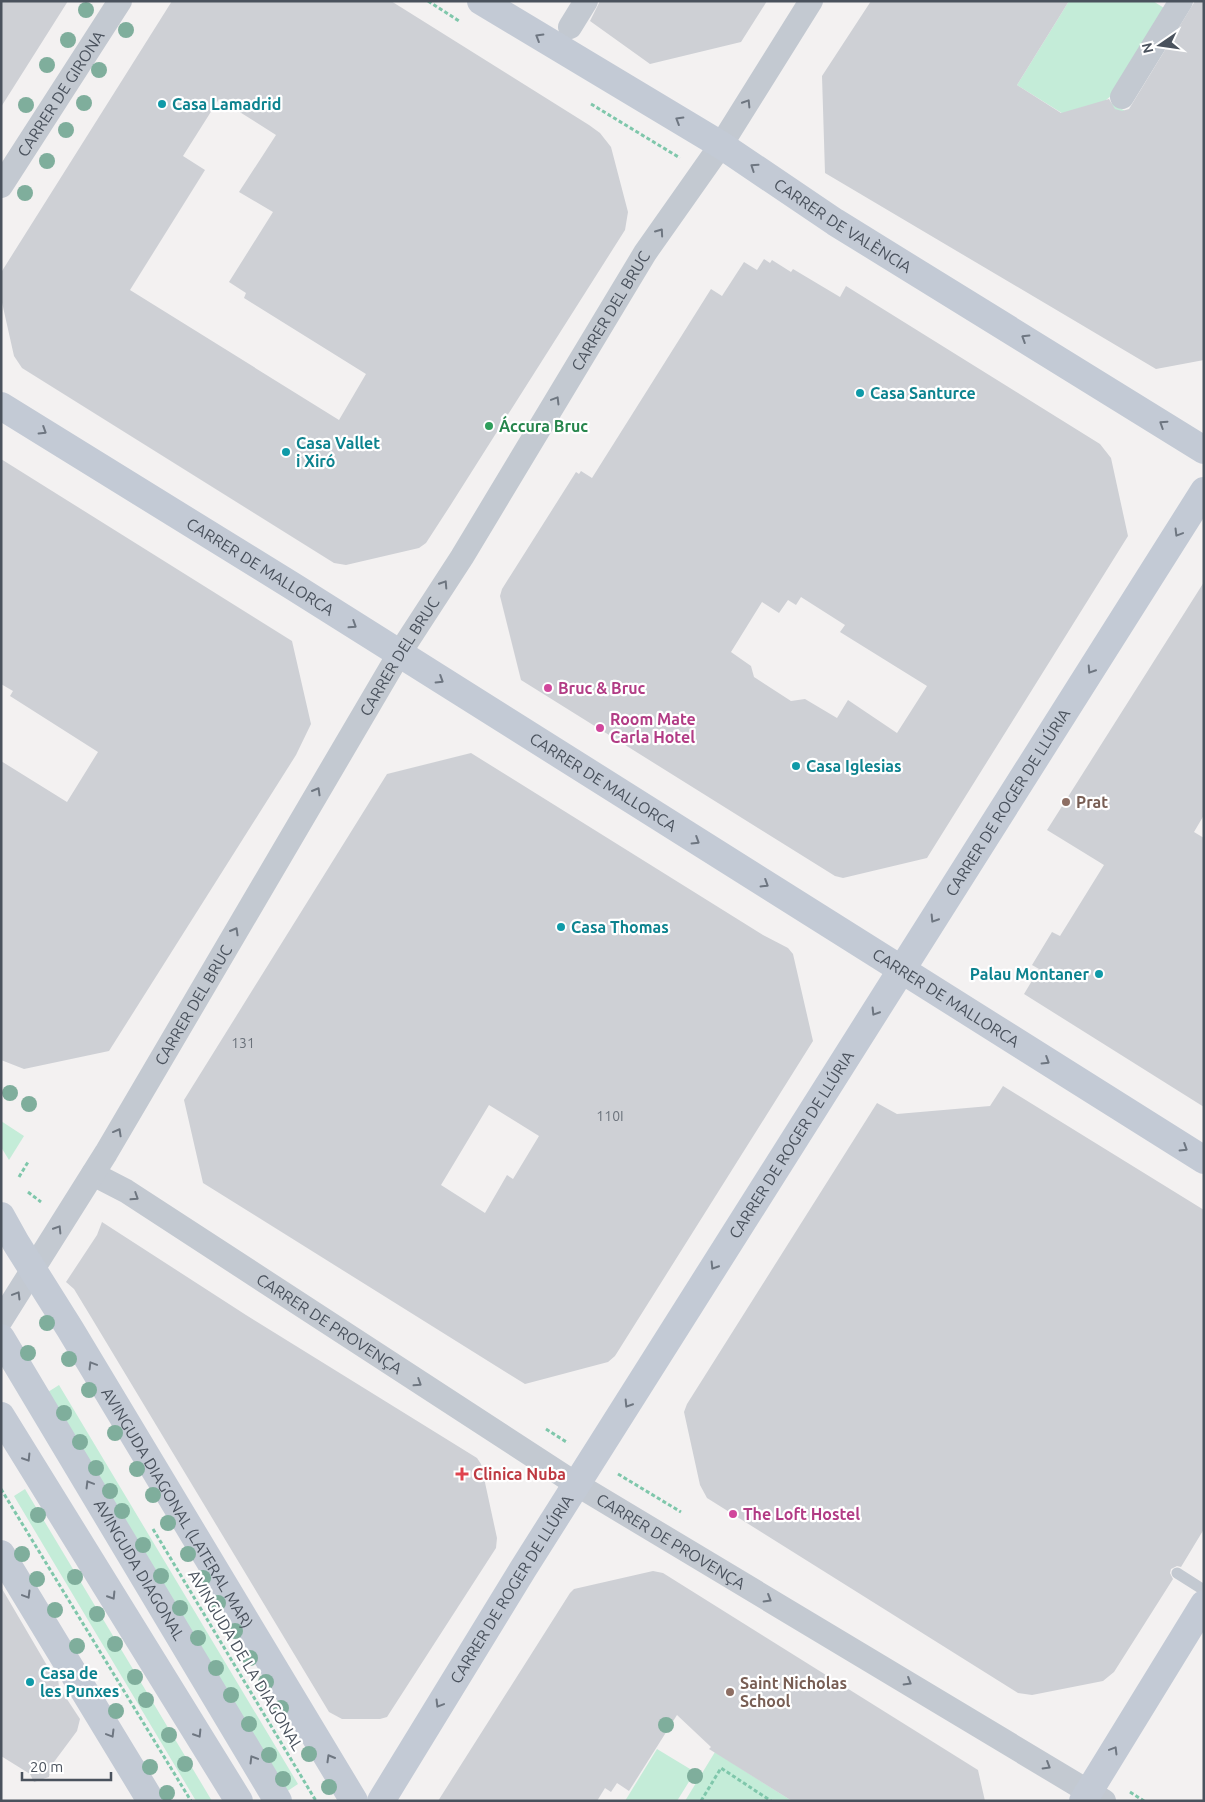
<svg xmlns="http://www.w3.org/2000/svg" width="1205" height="1802" font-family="Ubuntu,sans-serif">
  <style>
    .green { fill: #c4ecd8 }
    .building { fill: #ced0d5; fill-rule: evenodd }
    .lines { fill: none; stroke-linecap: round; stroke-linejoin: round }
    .path { stroke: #7fc7ab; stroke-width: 3; stroke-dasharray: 4 2.5; stroke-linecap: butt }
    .lane { stroke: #c3c9d1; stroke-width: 11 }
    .street { stroke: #c3c9d1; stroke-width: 24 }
    .secondary { stroke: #c3cad5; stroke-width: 28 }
    .tree { fill: #7fae9c }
    .oneway { stroke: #6e7681 }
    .oneway2 { stroke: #6e7680 }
    .culture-dot { fill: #0f9aa8; stroke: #fff; stroke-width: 2 }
    .leisure-dot { fill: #2e9e5b; stroke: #fff; stroke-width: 2 }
    .hotel-dot { fill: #d1479c; stroke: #fff; stroke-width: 2 }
    .education-dot { fill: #8d6e63; stroke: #fff; stroke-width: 2 }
    .health-dot { fill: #e0444e; stroke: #fff; stroke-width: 2 }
    .labels { text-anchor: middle; stroke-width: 4.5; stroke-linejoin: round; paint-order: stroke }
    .number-label { font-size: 14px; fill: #6b727b }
    .street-label { font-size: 16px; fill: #4a525d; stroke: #fff }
    .culture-label { font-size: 16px; font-weight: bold; fill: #0d838f; stroke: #fff; text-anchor: start }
    .leisure-label { font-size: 16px; font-weight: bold; fill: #27864d; stroke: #fff; text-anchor: start }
    .hotel-label { font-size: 16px; font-weight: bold; fill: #b23c85; stroke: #fff; text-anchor: start }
    .education-label { font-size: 16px; font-weight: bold; fill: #785e54; stroke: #fff; text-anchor: start }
    .health-label { font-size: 16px; font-weight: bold; fill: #be3a42; stroke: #fff; text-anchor: start }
  </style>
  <rect width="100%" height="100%" fill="#f3f1f1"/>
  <path class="green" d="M1069,1H1153L1164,8L1112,95L1106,100L1127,112L1108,142L1017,85Z
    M1,1121L24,1136L9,1160L1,1147Z
    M59,1385L298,1784L286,1792L48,1392Z
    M25,1489L212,1801H196L14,1496Z
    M657,1749L695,1772L677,1801H625Z
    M715,1752L792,1801H685Z"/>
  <path class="building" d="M1,1H68L1,107Z
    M172,1H391L589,125L600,133L611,147L628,212L625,230L450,506L426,543L419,548L346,565L334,563L22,368L14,356L1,298L2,271ZM219,99L276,135L239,192L273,212L229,282L246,293L244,298L366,374L339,420L130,290L205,170L183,156Z
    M600,1H767L741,42L650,64L590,21Z
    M871,1H1069L1017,85L1061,113L1109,99L1115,109L1122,111L1129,109L1195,1H1204V360L1156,369L825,173L822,76Z
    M764,259L770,263L772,260L791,272L793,269L840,297L846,286L1100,444L1111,458L1128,536L927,858L843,878L835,876L521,680L500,596L502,589L576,472L579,474L581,471L592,478L711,289L722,296L744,262L757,270ZM801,597L845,625L840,632L927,686L897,733L848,700L837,718L805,699L791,701L754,677L751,666L731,652L762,602L779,613L788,600L796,605Z
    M1,459L292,641L311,724L296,755L109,1051L24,1069L1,1060V761L67,802L98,752L10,696L13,691L1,684Z
    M1204,582V815L1194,832L1204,838V1107L1024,994L1039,969L1032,965L1052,932L1060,936L1104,865L1047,830Z
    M471,753L763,935L788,948L793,954L813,1041L615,1356L608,1362L525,1384L203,1183L184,1100L387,774ZM489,1105L539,1136L513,1179L507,1175L485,1213L441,1185Z
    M1003,1086L1204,1210V1529L1181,1567L1177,1566L1171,1569L1170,1573L1173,1579L1114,1672L1103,1681L1032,1695L1018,1693L707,1498L700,1485L684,1412L687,1404L877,1103L897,1114L990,1106Z
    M102,1222L246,1315L477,1458L481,1464L497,1538L496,1548L387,1717L380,1719H342L329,1712L91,1317L74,1289L66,1282L97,1235Z
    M653,1571L663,1573L978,1770L985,1801H792L709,1749L711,1747L677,1715L629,1791L617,1783L611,1792L605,1788L597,1801H438L570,1593L574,1589Z
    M1,1587L52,1674L58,1678L59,1687L80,1719L77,1731L51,1766L49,1777L34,1782L30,1774L1,1756Z"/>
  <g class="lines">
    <path class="path" d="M428,1L459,21
      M591,104L680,158
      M19,1177L28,1162
      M28,1192L41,1202
      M546,1429L568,1443
      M618,1474L681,1512
      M1,1489L191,1801
      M153,1529L316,1801
      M1130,1792L1144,1801
      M701,1801L721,1768L771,1801"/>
    <path class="lane" d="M1177,1573L1204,1590"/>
    <g class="street">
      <path d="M570,27L586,1"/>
      <path d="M1122,97L1181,1"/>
      <path id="s1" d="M1,186L120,1"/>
      <path id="s2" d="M93,1174L126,1191L576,1484L1104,1801"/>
      <path id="s3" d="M1,1320L106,1153L399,654L462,557L645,253L721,145L811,1"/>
    </g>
    <g class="secondary">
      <path id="s4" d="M481,1L721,145L835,222L1204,450"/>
      <path id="s5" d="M1,406L294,587L1204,1160"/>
      <path id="s6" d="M1,1216L16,1243L70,1329L354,1801"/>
      <path id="s7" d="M1,1338L278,1801"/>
      <path d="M1,1416L239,1801"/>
      <path d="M1,1554L151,1801"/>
      <path id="s8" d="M381,1801L523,1569L1204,491"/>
      <path d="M1083,1801L1204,1604"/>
    </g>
  </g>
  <g class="tree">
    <circle cx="86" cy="10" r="8"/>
    <circle cx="126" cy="30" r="8"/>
    <circle cx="68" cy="40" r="8"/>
    <circle cx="47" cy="65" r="8"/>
    <circle cx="99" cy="70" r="8"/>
    <circle cx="84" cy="103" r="8"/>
    <circle cx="26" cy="105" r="8"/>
    <circle cx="66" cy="130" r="8"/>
    <circle cx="47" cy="161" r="8"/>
    <circle cx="25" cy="193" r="8"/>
    <circle cx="10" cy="1093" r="8"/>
    <circle cx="29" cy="1104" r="8"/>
    <circle cx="47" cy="1323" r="8"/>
    <circle cx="28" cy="1353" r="8"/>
    <circle cx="69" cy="1359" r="8"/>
    <circle cx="89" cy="1390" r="8"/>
    <circle cx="64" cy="1413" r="8"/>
    <circle cx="115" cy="1433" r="8"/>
    <circle cx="80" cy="1442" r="8"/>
    <circle cx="96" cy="1468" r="8"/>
    <circle cx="137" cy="1469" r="8"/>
    <circle cx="110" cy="1491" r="8"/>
    <circle cx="153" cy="1495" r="8"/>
    <circle cx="122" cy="1511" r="8"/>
    <circle cx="38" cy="1515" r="8"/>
    <circle cx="168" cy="1523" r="8"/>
    <circle cx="143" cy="1545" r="8"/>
    <circle cx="22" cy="1554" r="8"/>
    <circle cx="188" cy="1554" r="8"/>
    <circle cx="161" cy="1576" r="8"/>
    <circle cx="75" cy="1577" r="8"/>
    <circle cx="203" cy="1578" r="8"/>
    <circle cx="37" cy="1579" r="8"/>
    <circle cx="218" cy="1603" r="8"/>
    <circle cx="180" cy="1608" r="8"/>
    <circle cx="55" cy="1610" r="8"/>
    <circle cx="97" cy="1614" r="8"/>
    <circle cx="235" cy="1631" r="8"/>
    <circle cx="198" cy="1638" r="8"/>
    <circle cx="115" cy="1644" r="8"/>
    <circle cx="77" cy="1646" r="8"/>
    <circle cx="250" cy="1658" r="8"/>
    <circle cx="216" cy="1668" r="8"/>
    <circle cx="135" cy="1677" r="8"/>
    <circle cx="266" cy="1682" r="8"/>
    <circle cx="231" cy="1695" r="8"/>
    <circle cx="146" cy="1700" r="8"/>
    <circle cx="281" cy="1708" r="8"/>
    <circle cx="116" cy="1711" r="8"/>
    <circle cx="249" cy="1724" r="8"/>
    <circle cx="666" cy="1725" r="8"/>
    <circle cx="169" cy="1735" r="8"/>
    <circle cx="309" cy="1754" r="8"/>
    <circle cx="269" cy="1755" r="8"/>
    <circle cx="185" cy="1764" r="8"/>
    <circle cx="150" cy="1767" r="8"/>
    <circle cx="695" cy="1776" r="8"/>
    <circle cx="283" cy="1779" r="8"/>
    <circle cx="329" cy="1787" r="8"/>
    <circle cx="167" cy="1793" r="8"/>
  </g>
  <defs><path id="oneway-chevron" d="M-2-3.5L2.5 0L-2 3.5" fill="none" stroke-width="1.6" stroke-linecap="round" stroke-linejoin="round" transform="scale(1.25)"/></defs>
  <g class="oneway">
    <use href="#oneway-chevron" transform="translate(539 37) rotate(-149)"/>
    <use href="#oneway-chevron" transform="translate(679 120) rotate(-149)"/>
    <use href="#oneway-chevron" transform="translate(754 167) rotate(-146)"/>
    <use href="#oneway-chevron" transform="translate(1025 338) rotate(-148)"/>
    <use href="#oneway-chevron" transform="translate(1163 424) rotate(-147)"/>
    <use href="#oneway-chevron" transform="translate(43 431) rotate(32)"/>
    <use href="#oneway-chevron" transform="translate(1178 533) rotate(121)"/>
    <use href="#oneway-chevron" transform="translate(353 625) rotate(33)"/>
    <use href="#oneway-chevron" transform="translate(1091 670) rotate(123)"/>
    <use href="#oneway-chevron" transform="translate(440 680) rotate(32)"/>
    <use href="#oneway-chevron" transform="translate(696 841) rotate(32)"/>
    <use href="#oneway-chevron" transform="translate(765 884) rotate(32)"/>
    <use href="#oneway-chevron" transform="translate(934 919) rotate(122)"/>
    <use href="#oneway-chevron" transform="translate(875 1012) rotate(122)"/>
    <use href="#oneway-chevron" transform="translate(1046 1061) rotate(32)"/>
    <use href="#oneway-chevron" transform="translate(1184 1148) rotate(32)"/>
    <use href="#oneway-chevron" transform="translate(714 1266) rotate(122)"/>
    <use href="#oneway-chevron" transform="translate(92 1365) rotate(-121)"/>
    <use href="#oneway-chevron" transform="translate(628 1404) rotate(122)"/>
    <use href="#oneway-chevron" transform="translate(27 1458) rotate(58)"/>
    <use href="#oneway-chevron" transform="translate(89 1484) rotate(-121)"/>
    <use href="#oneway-chevron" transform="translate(27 1595) rotate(59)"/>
    <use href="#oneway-chevron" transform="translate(112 1596) rotate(58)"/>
    <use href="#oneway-chevron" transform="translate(439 1704) rotate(121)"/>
    <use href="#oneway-chevron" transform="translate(111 1734) rotate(59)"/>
    <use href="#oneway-chevron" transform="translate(198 1734) rotate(58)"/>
    <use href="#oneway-chevron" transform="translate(1114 1750) rotate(-59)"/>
    <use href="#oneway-chevron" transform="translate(330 1758) rotate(-120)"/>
    <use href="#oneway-chevron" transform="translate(253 1759) rotate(-121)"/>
  </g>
  <g class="oneway2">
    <use href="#oneway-chevron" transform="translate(747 103) rotate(-58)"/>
    <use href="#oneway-chevron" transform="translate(660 232) rotate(-55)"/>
    <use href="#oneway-chevron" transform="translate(556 400) rotate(-59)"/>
    <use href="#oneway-chevron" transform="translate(444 584) rotate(-57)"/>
    <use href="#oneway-chevron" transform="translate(317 791) rotate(-60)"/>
    <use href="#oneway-chevron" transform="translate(235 931) rotate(-60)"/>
    <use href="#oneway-chevron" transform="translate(118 1132) rotate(-61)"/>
    <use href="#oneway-chevron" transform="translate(135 1197) rotate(33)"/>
    <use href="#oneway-chevron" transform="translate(58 1229) rotate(-58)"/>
    <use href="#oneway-chevron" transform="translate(17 1295) rotate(-59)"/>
    <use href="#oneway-chevron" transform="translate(418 1383) rotate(33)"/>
    <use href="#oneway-chevron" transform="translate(768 1599) rotate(31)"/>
    <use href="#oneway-chevron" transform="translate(908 1682) rotate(31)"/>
    <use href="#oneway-chevron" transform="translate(1047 1766) rotate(31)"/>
  </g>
  <g class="culture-dot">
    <circle cx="162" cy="104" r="5"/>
    <circle cx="860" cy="393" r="5"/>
    <circle cx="286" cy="452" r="5"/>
    <circle cx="796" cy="766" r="5"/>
    <circle cx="561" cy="927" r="5"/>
    <circle cx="1099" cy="974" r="5"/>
    <circle cx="30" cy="1682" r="5"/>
  </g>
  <circle class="leisure-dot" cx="489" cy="426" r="5"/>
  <g class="hotel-dot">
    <circle cx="548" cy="688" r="5"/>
    <circle cx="600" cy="728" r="5"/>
    <circle cx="733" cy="1514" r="5"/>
  </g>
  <g class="education-dot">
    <circle cx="1066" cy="802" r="5"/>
    <circle cx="730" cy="1692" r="5"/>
  </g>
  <path class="health-dot" d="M459.5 1466.5h5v5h5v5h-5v5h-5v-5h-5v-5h5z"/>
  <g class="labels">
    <g class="number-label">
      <text x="243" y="1048">131</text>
      <text x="610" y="1121">110I</text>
    </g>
    <g class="street-label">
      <text dy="6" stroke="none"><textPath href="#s1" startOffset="110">CARRER DE GIRONA</textPath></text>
      <text dy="6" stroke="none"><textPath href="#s4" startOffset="426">CARRER DE VALÈNCIA</textPath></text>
      <text dy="6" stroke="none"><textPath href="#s3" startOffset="1179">CARRER DEL BRUC</textPath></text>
      <text dy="6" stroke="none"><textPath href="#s5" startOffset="305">CARRER DE MALLORCA</textPath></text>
      <text dy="6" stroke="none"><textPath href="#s3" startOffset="774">CARRER DEL BRUC</textPath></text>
      <text dy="6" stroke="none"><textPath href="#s5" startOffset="710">CARRER DE MALLORCA</textPath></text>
      <text dy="6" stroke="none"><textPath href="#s8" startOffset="1179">CARRER DE ROGER DE LLÚRIA</textPath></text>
      <text dy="6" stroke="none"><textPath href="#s5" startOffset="1115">CARRER DE MALLORCA</textPath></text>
      <text dy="6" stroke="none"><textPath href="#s3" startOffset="369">CARRER DEL BRUC</textPath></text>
      <text dy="6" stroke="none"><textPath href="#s8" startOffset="774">CARRER DE ROGER DE LLÚRIA</textPath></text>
      <text dy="6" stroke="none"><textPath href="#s2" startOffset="280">CARRER DE PROVENÇA</textPath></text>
      <text dy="6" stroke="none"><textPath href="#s6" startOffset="341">AVINGUDA DIAGONAL (LATERAL MAR)</textPath></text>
      <text dy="6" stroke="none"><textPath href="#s2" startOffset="685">CARRER DE PROVENÇA</textPath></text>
      <text dy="6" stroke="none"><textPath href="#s7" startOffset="270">AVINGUDA DIAGONAL</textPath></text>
      <text dy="6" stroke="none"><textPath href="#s8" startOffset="249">CARRER DE ROGER DE LLÚRIA</textPath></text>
      <text transform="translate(246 1660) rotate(59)" y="6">AVINGUDA DE LA DIAGONAL</text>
    </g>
    <g class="culture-label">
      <text x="172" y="110">Casa Lamadrid</text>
      <text x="870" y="399">Casa Santurce</text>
      <text x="296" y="449">Casa Vallet<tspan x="296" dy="18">i Xiró</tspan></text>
      <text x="806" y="772">Casa Iglesias</text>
      <text x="571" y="933">Casa Thomas</text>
      <text x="1089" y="980" text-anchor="end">Palau Montaner</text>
      <text x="40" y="1679">Casa de<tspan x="40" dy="18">les Punxes</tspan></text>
    </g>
    <g class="leisure-label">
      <text x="499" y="432">Áccura Bruc</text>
    </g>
    <g class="hotel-label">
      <text x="558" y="694">Bruc &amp; Bruc</text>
      <text x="610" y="725">Room Mate<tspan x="610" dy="18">Carla Hotel</tspan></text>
      <text x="743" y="1520">The Loft Hostel</text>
    </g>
    <g class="education-label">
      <text x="1076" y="808">Prat</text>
      <text x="740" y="1689">Saint Nicholas<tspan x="740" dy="18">School</tspan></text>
    </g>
    <g class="health-label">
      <text x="473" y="1480">Clinica Nuba</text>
    </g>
  </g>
  <rect width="1205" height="1802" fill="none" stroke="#4a525d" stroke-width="5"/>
  <g transform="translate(1160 45) rotate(257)" stroke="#ffffff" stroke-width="4" paint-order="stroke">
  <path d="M0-4L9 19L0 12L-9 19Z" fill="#4a525d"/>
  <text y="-8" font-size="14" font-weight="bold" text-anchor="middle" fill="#4a525d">N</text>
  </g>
  <path d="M22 1772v8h89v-8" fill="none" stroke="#4a525d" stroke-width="2.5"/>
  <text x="30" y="1772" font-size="15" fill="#4a525d" stroke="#ffffff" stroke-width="4" paint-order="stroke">20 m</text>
</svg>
